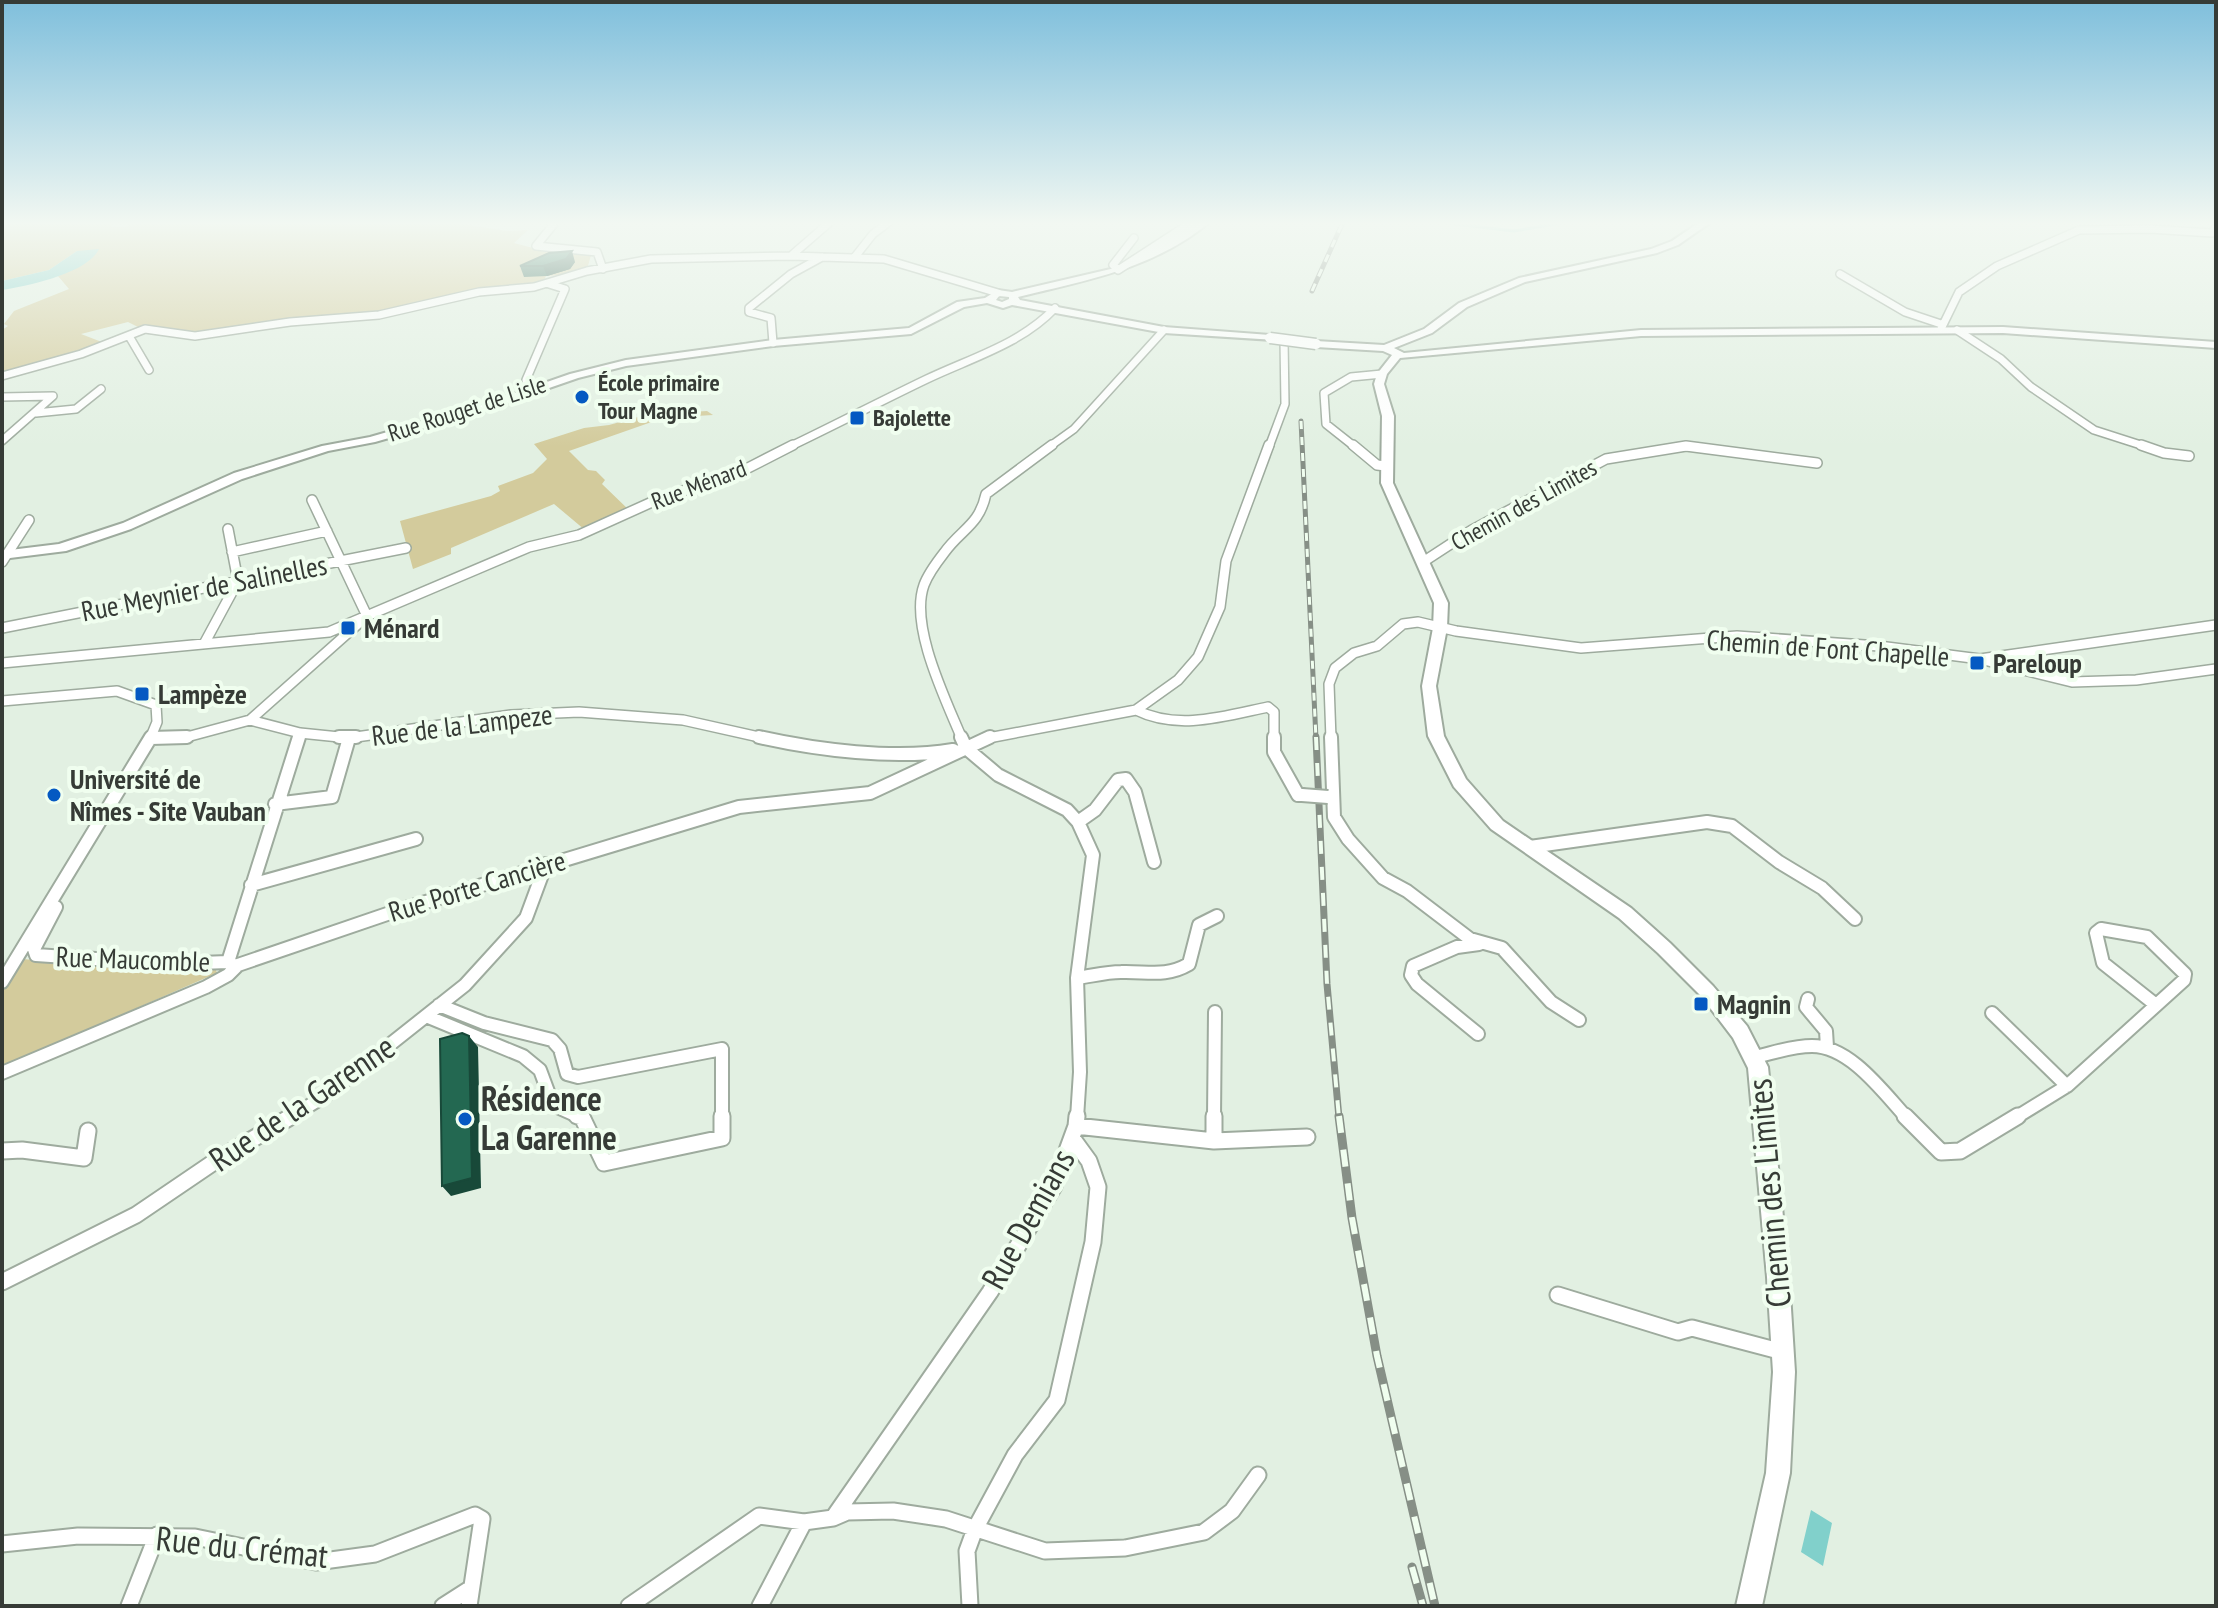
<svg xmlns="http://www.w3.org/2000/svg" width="2218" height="1608" font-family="'PT Sans Narrow',sans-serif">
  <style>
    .green { fill: #d3cb9c }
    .water { fill: #81d0cb }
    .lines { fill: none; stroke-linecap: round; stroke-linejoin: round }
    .stream { stroke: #81d0cb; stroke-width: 3 }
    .street-far3-casing { stroke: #9eab9e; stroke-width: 10 }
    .street-far2-casing { stroke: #9eab9e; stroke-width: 12 }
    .street-far1-casing { stroke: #9eab9e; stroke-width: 16 }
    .street-casing { stroke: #9eab9e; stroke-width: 19 }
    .secondary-casing { stroke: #9eab9e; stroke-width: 4 }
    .street-far3 { stroke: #fff; stroke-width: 7 }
    .street-far2 { stroke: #fff; stroke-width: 9 }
    .street-far1 { stroke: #fff; stroke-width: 12 }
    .street { stroke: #fff; stroke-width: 15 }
    .secondary { fill: #fff; fill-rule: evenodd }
    .rail-far2-casing { stroke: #868f86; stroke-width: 5 }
    .rail-far1-casing { stroke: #868f86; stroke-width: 7 }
    .rail-casing { stroke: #868f86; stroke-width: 9 }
    .rail-far2 { stroke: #f0feef; stroke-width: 3; stroke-dasharray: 8; stroke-linecap: butt }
    .rail-far1 { stroke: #f0feef; stroke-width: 4; stroke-dasharray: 13; stroke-linecap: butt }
    .rail { stroke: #f0feef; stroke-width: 6; stroke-dasharray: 17; stroke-linecap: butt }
    .street-bridge-casing { stroke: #9eab9e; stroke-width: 16; stroke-linecap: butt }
    .secondary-bridge-casing { stroke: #9eab9e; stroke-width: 13; stroke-linecap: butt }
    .street-bridge { stroke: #fff; stroke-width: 12 }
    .secondary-bridge { stroke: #fff; stroke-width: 10 }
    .wall { fill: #1e5946 }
    .shaded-wall { fill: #184939 }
    .building { fill: #236851; stroke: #184939; stroke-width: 2 }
    .poi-dot { fill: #0559c2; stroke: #f0feef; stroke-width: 3 }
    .labels { text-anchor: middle; stroke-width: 8; stroke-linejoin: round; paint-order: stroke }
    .far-poi-label { font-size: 24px; font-weight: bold; fill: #363b36; stroke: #f0feef; text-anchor: start }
    .far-street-label { font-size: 24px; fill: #363b36; stroke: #f0feef }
    .street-label { font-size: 28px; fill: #363b36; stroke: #f0feef }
    .poi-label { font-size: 28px; font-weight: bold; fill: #363b36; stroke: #f0feef; text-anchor: start }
    .near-poi-label { font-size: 34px; font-weight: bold; fill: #363b36; stroke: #f0feef; text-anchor: start }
    .near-street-label { font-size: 34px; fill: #363b36; stroke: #f0feef }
  </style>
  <rect width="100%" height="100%" fill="#e2f0e2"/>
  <path class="green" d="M2,222H114L111,227H126L135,222H450L507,231L528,230L514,243L533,248L592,252L587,269L574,274L546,276L543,282L389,311L203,334L138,327L128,322L81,334L107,344L2,374V330L8,326L4,324L14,311L69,289L58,276L72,270L77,251L49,270L2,281Z
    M682,405L691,412L707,411L713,415L663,418L569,451L588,470L596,471L605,480L602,484L630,511L585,530L554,504L451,548V554L413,569L400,521L491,496L500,491L498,486L533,473L547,459L534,444L584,428L609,425Z
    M23,959L160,972L216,970L217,973L2,1067V989Z"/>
  <path class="water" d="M99,249C88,273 28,286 2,290V281L49,270L77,251Z
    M1811,1510L1832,1523L1823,1566L1801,1552Z"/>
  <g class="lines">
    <path class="stream" d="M1438,222L1514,231L1567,222"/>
    <g class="street-far3-casing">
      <path id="street-far3" d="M550,222L553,225L536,246L597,252L603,269
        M1134,238L1113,265L1118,270L1192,222
        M792,255L830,222
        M854,258L873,234L889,222
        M1840,274L1905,312L1941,324
        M1941,329L1959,292L1997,266L2079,230L2150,229L2212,233L2216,227
        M1957,330L2001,359L2031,387L2094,430L2147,447
        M129,336L149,370
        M773,343L771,318L749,312V308L791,274L822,257
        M2,376L81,354L145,329L195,336L290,322L379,315L479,292L534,287L587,271L651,259L791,256L884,259L998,293
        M530,389L526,380L565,289L549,284
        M2,397L53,396L2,441
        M36,413L76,409L101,389
        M789,447C835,425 881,401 927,379C971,358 1021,344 1055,308
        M1049,447L1074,429L1164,330
        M1269,447L1285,404L1284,340
        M1355,447L1326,424L1324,393L1351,377L1382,374
        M1677,447H1697"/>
    </g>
    <g class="street-far2-casing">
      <path id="street-far2" d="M1353,445L1377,465L1386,466
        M2141,445L2164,453L2189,456
        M312,500L367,616
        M232,552L327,531
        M2,562L29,520
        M1423,562L1472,530L1606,459L1686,446L1817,463
        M2,628L406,548
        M204,644L238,581L228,529
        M1984,660L2072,682L2136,680L2216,669
        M2,663L329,632L529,547L579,535L652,502L748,468L793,445
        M2,701L117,691L156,705L157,722L150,739
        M1136,710L1178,680L1198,657L1220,607L1226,561L1269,445
        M250,720L358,624
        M151,738H183L250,720L300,733L349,738L511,715L579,712L683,720L768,739
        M298,739L300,733
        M962,739C946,700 909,626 924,585C928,574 937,562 944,553C961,529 979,526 986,494L1052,445
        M983,739L1136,710C1178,731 1225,716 1268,707L1274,712V739
        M1331,739L1329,684L1335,668L1354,653L1377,646L1403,624L1418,622L1456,631L1581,648L1737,636L1879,646L1980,659L2216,625"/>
    </g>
    <g class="street-far1-casing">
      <path id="street-far1" d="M339,737H356
        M759,737C817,750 895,760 953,750
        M961,737L966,748L998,775L1067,810L1078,822L1093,855L1077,978L1080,1072L1077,1118
        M1274,737V752L1298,795H1302
        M1331,737L1334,817L1348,839L1383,878L1407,891L1470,939L1502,948L1551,1002L1579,1020
        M151,738L187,737
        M275,804L332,797L349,738
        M1078,822L1095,810L1118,780L1126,779L1135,792L1154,862
        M1530,847L1707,822L1732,826L1779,862L1822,888L1855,919
        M251,885L416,839
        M56,907L34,949L36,955L171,964L228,962
        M231,963L228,962L299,737
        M1077,978C1092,976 1106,972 1121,972C1147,971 1165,978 1189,964L1199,925L1217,916
        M2,982L151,737
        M1808,999L1806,1007L1826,1031L1827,1047
        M439,1005L484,1023L552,1040L560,1049L567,1074L578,1077L722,1049V1118
        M1992,1013L2067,1086
        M426,1016L523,1056L540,1070L553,1105L582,1118
        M1478,1034L1417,984L1411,975L1413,966L1457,947L1479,944
        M1755,1057C1773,1053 1792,1046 1812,1046C1850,1046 1883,1092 1907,1118
        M2,1073L206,987L228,975L238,965L393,912L739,807L870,793L990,737
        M289,1118L325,1096L465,985L526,918L546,864
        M1214,1118L1215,1012
        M2015,1118L2067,1086L2184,980L2185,974L2147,937L2101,929L2096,933L2103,963L2156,1005"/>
    </g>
    <g class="street-casing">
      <path id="street" d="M577,1116L582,1117L604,1163L722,1138V1116
        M1905,1116L1941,1152L1960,1151L2018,1116
        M1076,1126L1214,1141L1307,1137
        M1214,1141V1116
        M2,1151L22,1150L84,1158L88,1131
        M2,1282L136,1215L217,1160L292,1116
        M1558,1295L1678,1332L1692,1328L1783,1352
        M833,1518L990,1292L1054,1186L1076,1126L1077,1116
        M2,1544L78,1536L195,1537L316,1562L375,1554L475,1515L482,1519L469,1606
        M129,1606L157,1535
        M443,1606L468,1590
        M629,1606L759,1516L804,1522L833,1518L847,1512L893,1511L946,1519L1045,1551L1125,1548L1204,1532L1232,1511L1258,1475
        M760,1606L804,1522
        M970,1606L967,1551L975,1529L1015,1455L1057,1400L1093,1242L1098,1187L1089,1161L1073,1139"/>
    </g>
    <g class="secondary-casing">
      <path id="secondary" d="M1199,222H1210C1153,269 1087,280 1018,297L1020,300L1164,327L1270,335L1275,338L1274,340L1164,333L1012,305L1003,308L987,303L964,307L911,334L773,346L626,366L578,378L486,410L375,442L328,451L242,479L131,529L66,551L2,559V551L59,544L123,523L234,473L322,446L370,437L478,406L570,374L626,360L773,340L909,328L957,302L985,298L998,290L1012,292L1115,268L1137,259ZM999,296L1009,297V299L1002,302L996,300Z
        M1700,222H1711L1678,245L1657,253L1525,282L1467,307L1432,333L1394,348L1404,353L1641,330L2003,327L2216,342V348L2003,333L1641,336L1400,358L1387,374L1384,384L1394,416L1393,483L1448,603L1447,628L1436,686L1444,736L1466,779L1503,821L1631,908L1670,943L1713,986L1747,1026L1768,1067L1789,1277L1795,1372L1790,1473L1762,1606H1736L1766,1473L1773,1372L1767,1277L1748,1068L1733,1038L1701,996L1658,953L1619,918L1491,829L1454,787L1428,736L1422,686L1433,628L1434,603L1381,483L1382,416L1374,384L1377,374L1392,355L1383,351L1316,347L1311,344L1316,341L1384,345L1424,329L1459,303L1519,278L1651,249L1672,241Z"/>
    </g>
    <use href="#street-far3" class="street-far3"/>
    <use href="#street-far2" class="street-far2"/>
    <use href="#street-far1" class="street-far1"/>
    <use href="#street" class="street"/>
    <use href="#secondary" class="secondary"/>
    <g class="rail-far2-casing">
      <path id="rail-far2" d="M1312,291L1343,222
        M1301,421L1316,739"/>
    </g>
    <g class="rail-far1-casing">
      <path id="rail-far1" d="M1316,737L1327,984L1339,1118"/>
    </g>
    <g class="rail-casing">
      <path id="rail" d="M1339,1116L1352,1218L1377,1356L1435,1606
        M1412,1567L1423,1606"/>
    </g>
    <use href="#rail-far2" class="rail-far2"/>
    <use href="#rail-far1" class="rail-far1"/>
    <use href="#rail" class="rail"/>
    <g class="street-bridge-casing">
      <path id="street-bridge" d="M1302,795L1328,797"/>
    </g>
    <g class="secondary-bridge-casing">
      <path id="secondary-bridge" d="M1270,338L1316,344"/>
    </g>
    <use href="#street-bridge" class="street-bridge"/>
    <use href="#secondary-bridge" class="secondary-bridge"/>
  </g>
  <path class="wall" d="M575,262L570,269L547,276L524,277L520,266Z"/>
  <path class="shaded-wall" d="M572,251L575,262L570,269L547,276L543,266Z
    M469,1036L478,1047L481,1188L451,1196L442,1186Z"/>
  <path class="building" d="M572,251L566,259L543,266H520L549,253Z
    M462,1033L469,1036L472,1178L442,1186L440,1039Z"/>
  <linearGradient id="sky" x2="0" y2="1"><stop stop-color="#7fbfdc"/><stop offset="0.5" stop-color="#f2f8f2"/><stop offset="1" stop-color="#f2f8f2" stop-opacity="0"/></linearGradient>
  <rect width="2218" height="447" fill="url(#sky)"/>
  <g class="poi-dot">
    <circle cx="582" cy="397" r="8"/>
    <rect x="849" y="410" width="16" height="16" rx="4"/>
    <rect x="340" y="620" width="16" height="16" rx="4"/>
    <rect x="1969" y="655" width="16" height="16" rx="4"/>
    <rect x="134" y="686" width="16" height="16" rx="4"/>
    <circle cx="54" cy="795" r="8"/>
    <rect x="1693" y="996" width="16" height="16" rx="4"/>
    <circle cx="465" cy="1119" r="8"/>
  </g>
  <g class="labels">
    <g class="far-poi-label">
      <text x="598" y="391">École primaire<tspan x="598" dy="28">Tour Magne</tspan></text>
      <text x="873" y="426">Bajolette</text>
    </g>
    <g class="far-street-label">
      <text transform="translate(467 409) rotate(-18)" y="8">Rue Rouget de Lisle</text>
      <text transform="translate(699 485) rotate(-21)" y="8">Rue Ménard</text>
      <text transform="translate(1524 505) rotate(-29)" y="8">Chemin des Limites</text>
    </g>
    <g class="street-label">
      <text transform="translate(204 588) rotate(-11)" y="10">Rue Meynier de Salinelles</text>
      <text transform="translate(1828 648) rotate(4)" y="10">Chemin de Font Chapelle</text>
      <text transform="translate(462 725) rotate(-7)" y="10">Rue de la Lampeze</text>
      <text transform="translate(477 886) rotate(-17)" y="10">Rue Porte Cancière</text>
      <text transform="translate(133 959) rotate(2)" y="10">Rue Maucomble</text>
    </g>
    <g class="poi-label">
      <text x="364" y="638">Ménard</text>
      <text x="1993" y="673">Pareloup</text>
      <text x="158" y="704">Lampèze</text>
      <text x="70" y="789">Université de<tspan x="70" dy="32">Nîmes - Site Vauban</tspan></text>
      <text x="1717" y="1014">Magnin</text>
    </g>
    <g class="near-poi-label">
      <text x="481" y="1111">Résidence<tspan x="481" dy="39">La Garenne</tspan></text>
    </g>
    <g class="near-street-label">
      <text transform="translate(302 1103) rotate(-34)" y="12">Rue de la Garenne</text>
      <text transform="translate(1769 1193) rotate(-95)" y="12">Chemin des Limites</text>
      <text transform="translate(1028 1219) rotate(-61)" y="12">Rue Demians</text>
      <text transform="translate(242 1547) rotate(6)" y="12">Rue du Crémat</text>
    </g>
  </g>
  <rect width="2218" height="1608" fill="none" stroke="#363b36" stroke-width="8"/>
</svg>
